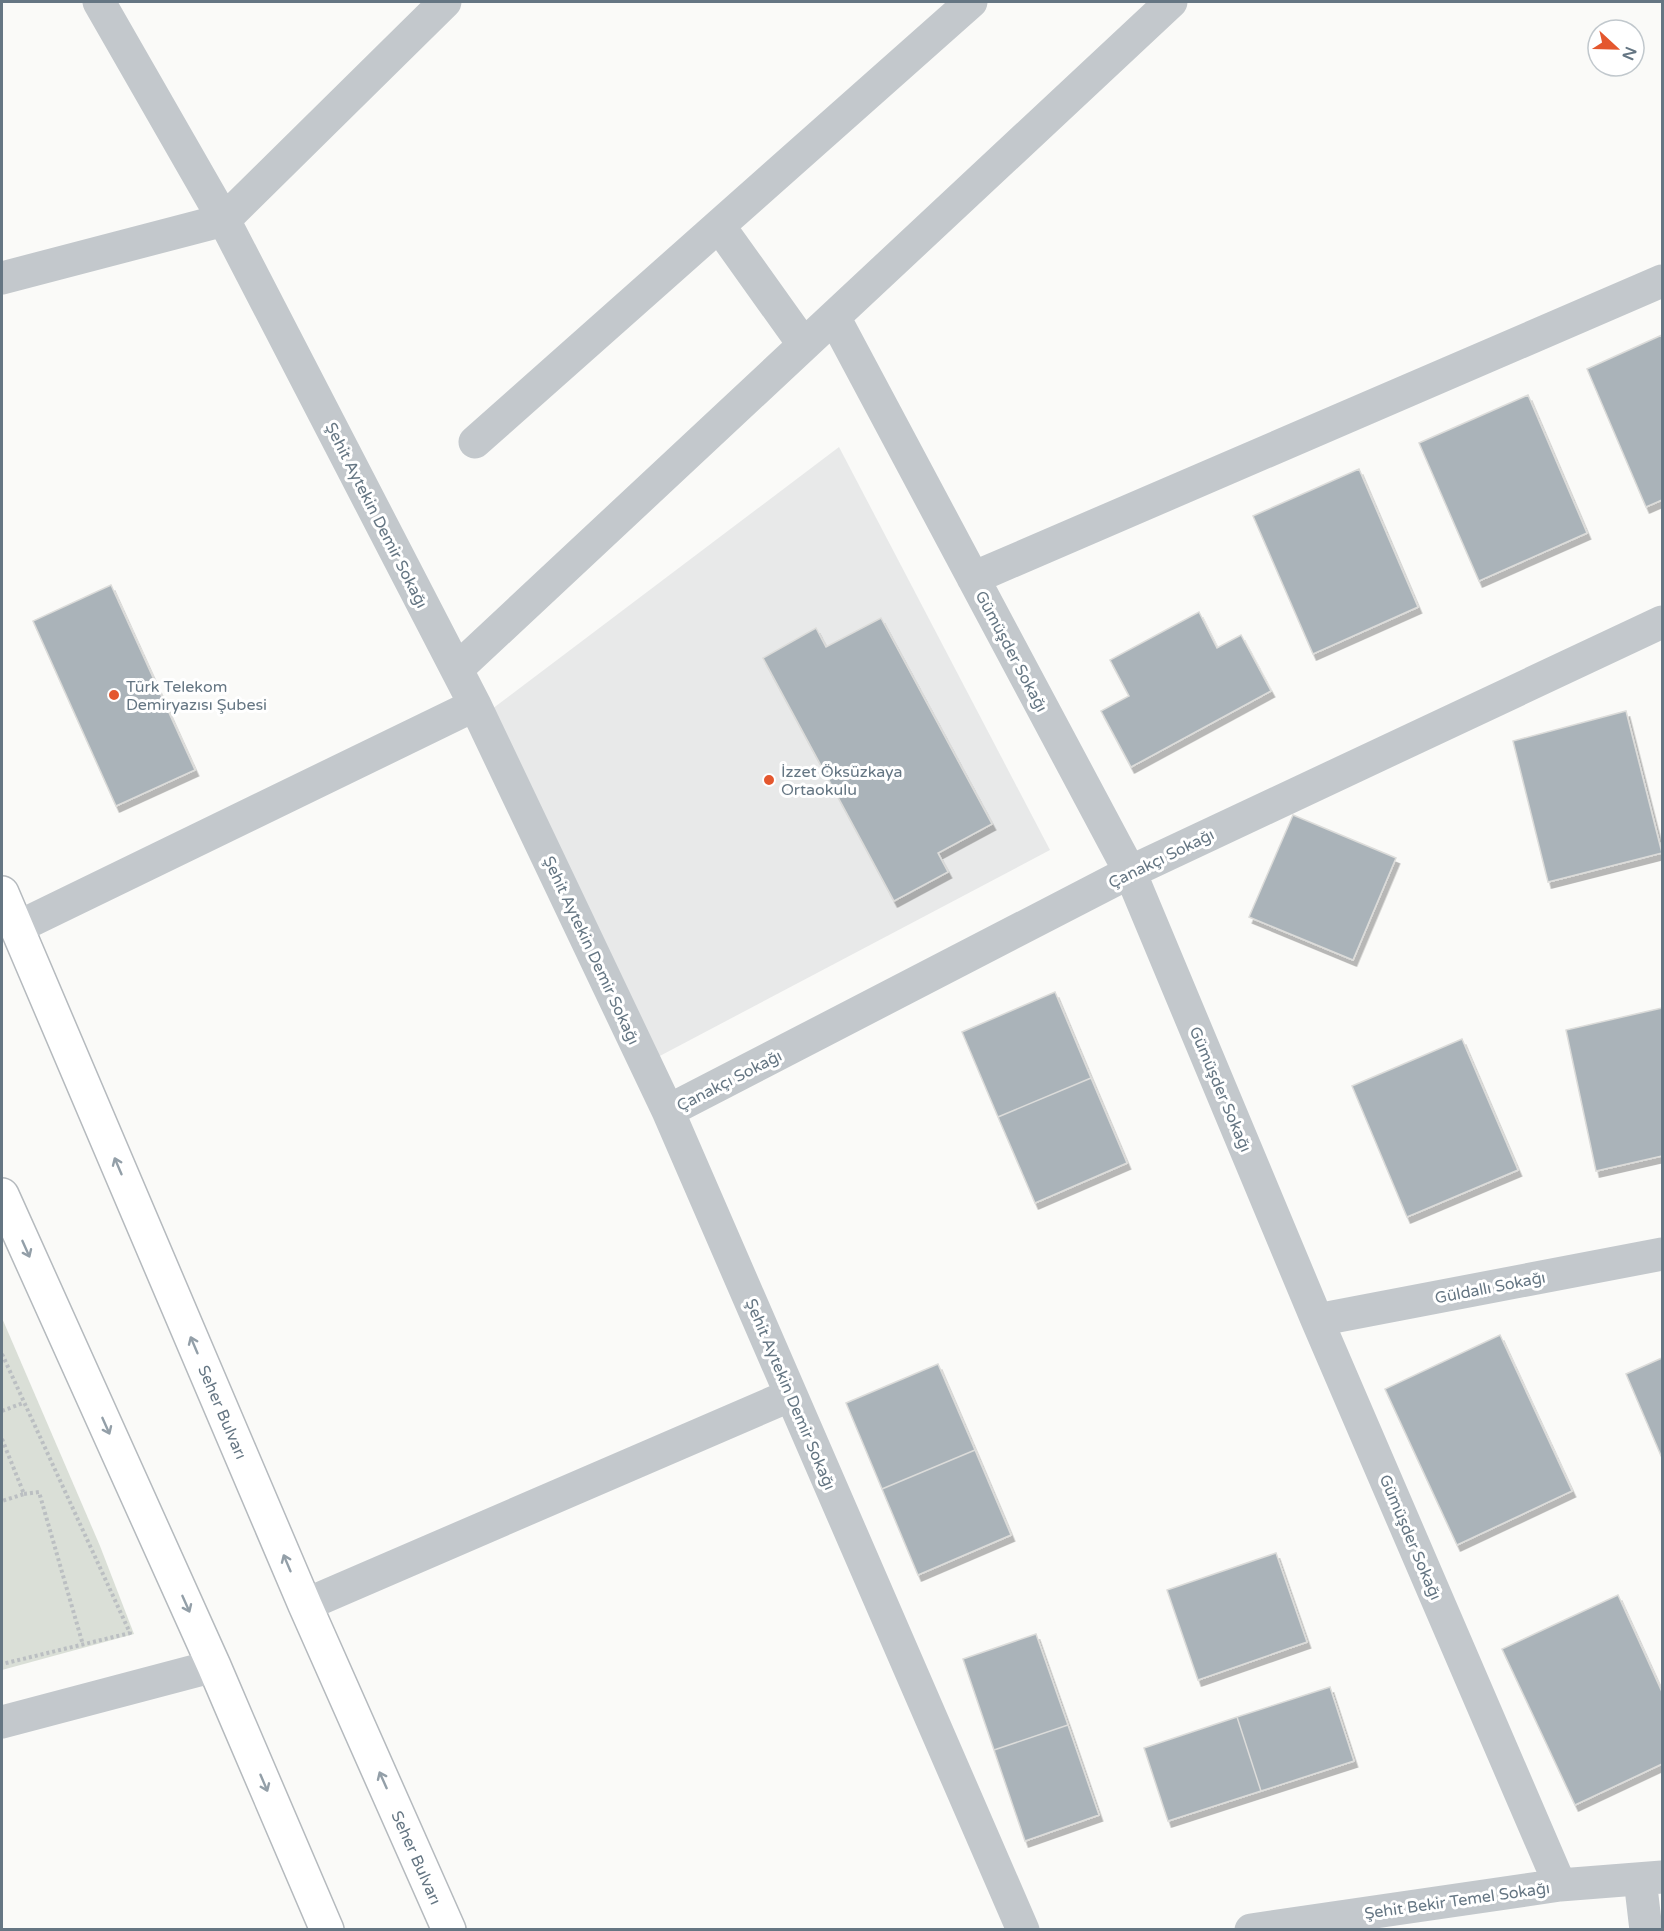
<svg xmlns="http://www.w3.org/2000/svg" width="1664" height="1931" font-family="'Varela Round',sans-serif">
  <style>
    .built { fill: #e8e9e9 }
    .green { fill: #dadfd7 }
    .building { fill: #aab3b9; stroke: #dcdcda; stroke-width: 1.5; filter: url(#shadow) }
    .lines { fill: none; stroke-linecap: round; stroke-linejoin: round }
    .major-casing { stroke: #b5babe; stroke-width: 36 }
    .path { stroke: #bbbfc2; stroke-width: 4; stroke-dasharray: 3 3; stroke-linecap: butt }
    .minor { stroke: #c3c8cc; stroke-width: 33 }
    .major { stroke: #fff; stroke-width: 33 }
    .oneway { stroke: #939fa8 }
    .poi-dot { fill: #e4572e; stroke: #fff; stroke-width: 2 }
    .labels { text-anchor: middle; stroke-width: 6; stroke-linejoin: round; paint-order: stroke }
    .street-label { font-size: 16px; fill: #657683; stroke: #fff }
    .poi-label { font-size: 16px; fill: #657683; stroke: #fff; text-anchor: start }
  </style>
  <defs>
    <filter id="shadow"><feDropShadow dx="3.5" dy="6" stdDeviation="0" flood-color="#0004"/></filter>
  </defs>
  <rect width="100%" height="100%" fill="#fafaf8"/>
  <path class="built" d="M839,447L1050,850L656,1058L492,709Z"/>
  <path class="green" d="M2,1318L100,1546L134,1634L2,1670Z"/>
  <path class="building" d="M1662,335V500L1646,507L1587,369Z
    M1528,395L1587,533L1479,581L1419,443Z
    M1359,469L1418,607L1313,654L1253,516Z
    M111,585L195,770L116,806L33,621Z
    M1199,612L1217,648L1241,635L1271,691L1131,767L1101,711L1129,696L1110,660Z
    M881,618L992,824L938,853L948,872L894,901L763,658L816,628L826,647Z
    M1626,711L1662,853L1548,882L1513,741Z
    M1293,815L1396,858L1353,960L1249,917Z
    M1055,992L1091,1078L998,1117L962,1032Z
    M1662,1008V1156L1596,1171L1566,1030Z
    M1462,1039L1518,1170L1407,1217L1352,1086Z
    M1091,1078L1127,1163L1035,1203L998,1117Z
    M1500,1335L1572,1491L1457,1545L1385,1389Z
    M1662,1358V1458L1626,1374Z
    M938,1364L975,1450L882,1489L846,1403Z
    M975,1450L1011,1535L918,1575L882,1489Z
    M1276,1553L1307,1642L1198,1680L1167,1590Z
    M1618,1595L1662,1692V1764L1575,1805L1502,1649Z
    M1036,1634L1068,1725L994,1750L963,1659Z
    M1330,1687L1354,1761L1261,1791L1237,1717Z
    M1237,1717L1261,1791L1168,1821L1144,1748Z
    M1068,1725L1099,1815L1025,1841L994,1750Z"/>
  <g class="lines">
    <g class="major-casing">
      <g id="major">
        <path id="s1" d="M2,893L305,1605L449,1930"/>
        <path d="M2,1195L214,1666L327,1930"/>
      </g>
    </g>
    <path class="path" d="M2,1354L130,1633L2,1664
      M2,1411L23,1403
      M2,1439L24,1494L2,1501
      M24,1494L39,1492L83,1645"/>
    <path class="minor" d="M99,2L224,220L475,705L668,1111L1023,1930
      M719,226L804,345
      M2,278L224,220L445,2
      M834,317L1130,872L1317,1320L1560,1885
      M475,442L971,2
      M973,578L1662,281
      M457,669L1171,2
      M16,928L475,705
      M668,1111L1130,872L1662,622
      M1317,1320L1662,1254
      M305,1605L791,1395
      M2,1722L214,1666
      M1640,1879L1646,1930
      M1251,1930L1560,1885L1662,1877"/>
    <use href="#major" class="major"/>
  </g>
  <defs><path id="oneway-shaft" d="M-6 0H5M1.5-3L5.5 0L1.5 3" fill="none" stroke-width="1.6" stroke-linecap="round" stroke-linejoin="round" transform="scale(1.5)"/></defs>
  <g class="oneway">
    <use href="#oneway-shaft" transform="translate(118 1166) rotate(-113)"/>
    <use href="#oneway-shaft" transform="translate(26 1249) rotate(66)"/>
    <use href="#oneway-shaft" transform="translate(194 1345) rotate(-113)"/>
    <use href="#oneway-shaft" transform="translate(106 1426) rotate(66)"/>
    <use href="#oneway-shaft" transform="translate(287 1563) rotate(-113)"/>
    <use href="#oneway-shaft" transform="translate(186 1604) rotate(66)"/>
    <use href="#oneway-shaft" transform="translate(383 1780) rotate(-114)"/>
    <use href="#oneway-shaft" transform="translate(264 1783) rotate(67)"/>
  </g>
  <g class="poi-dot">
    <circle cx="114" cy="695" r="6"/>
    <circle cx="769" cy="780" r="6"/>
  </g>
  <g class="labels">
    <g class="street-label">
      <text transform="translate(377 515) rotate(63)" y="6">Şehit Aytekin Demir Sokağı</text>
      <text transform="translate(1012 651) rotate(62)" y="6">Gümüşder Sokağı</text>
      <text transform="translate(1161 858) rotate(-26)" y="6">Çanakçı Sokağı</text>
      <text transform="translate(592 950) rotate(65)" y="6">Şehit Aytekin Demir Sokağı</text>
      <text transform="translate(729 1080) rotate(-27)" y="6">Çanakçı Sokağı</text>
      <text transform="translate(1221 1089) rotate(67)" y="6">Gümüşder Sokağı</text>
      <text transform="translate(1490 1287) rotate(-11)" y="6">Güldallı Sokağı</text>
      <text transform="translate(791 1394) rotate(67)" y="6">Şehit Aytekin Demir Sokağı</text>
      <text dy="6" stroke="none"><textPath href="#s1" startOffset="564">Seher Bulvarı</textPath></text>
      <text transform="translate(1411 1537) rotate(67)" y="6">Gümüşder Sokağı</text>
      <text dy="6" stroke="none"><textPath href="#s1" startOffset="1050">Seher Bulvarı</textPath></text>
      <text transform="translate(1457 1900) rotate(-8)" y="6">Şehit Bekir Temel Sokağı</text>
    </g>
    <g class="poi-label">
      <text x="126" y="692">Türk Telekom<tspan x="126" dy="18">Demiryazısı Şubesi</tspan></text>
      <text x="781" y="777">İzzet Öksüzkaya<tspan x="781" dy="18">Ortaokulu</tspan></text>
    </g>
  </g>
  <rect width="1664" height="1931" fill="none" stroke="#657683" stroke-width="6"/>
  <g transform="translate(1616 48) rotate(112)"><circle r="28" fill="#ffffff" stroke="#c1c8cd" stroke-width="1.5"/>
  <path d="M0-4.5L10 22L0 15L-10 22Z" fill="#e4572e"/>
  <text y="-9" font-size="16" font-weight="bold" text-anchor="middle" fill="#657683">N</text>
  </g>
</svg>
